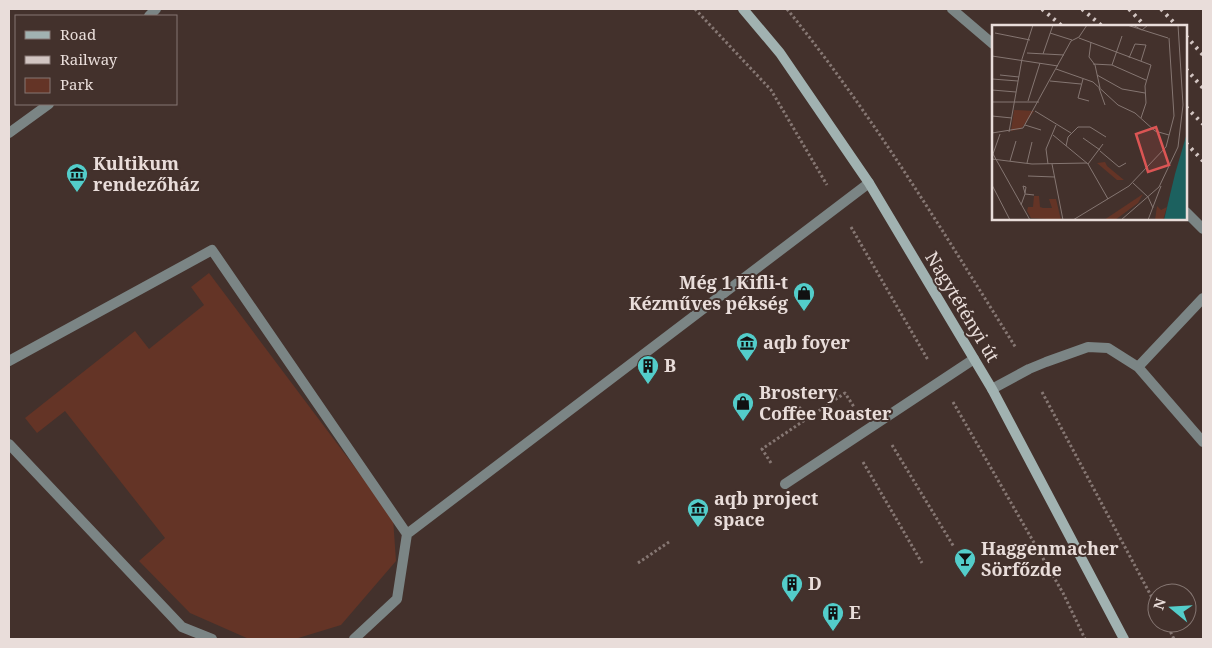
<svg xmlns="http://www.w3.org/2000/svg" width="1212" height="648" font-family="'Noto Serif',serif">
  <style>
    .green { fill: #643426 }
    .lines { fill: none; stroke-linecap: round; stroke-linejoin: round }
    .path { stroke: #867773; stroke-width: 3; stroke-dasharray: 2.5 2.5; stroke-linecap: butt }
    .lane { stroke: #7b8585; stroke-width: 10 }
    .street { stroke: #7b8585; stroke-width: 10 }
    .secondary { stroke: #a1b2b1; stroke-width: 10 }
    .rail { stroke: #d2c5c2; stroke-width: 4; stroke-dasharray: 2.5 5; stroke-linecap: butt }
    .labels { text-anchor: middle; stroke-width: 4; stroke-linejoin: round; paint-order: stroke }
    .poi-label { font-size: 18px; font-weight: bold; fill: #e9ddda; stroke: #43312c; text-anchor: start }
    .street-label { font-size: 18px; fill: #e9ddda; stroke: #43312c }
    .inset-road { fill: none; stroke: #857672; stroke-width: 1 }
    .view { fill: #db5554; fill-opacity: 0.15; stroke: #db5554; stroke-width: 2.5 }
    .inset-edge { fill: none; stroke: #e9ddda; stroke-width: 2.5 }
  </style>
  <rect width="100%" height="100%" fill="#43312c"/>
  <path class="green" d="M209,273L393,518L396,561L341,625L295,639H249L190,613L139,561L165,538L65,411L37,433L25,418L135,331L149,349L204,305L191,287Z"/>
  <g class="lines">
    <path class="path" d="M695,9L771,90L827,185
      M787,9C873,115 943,232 1016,348
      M851,227L928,360
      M1042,392L1157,607
      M953,402L1063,593L1085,639
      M799,407L808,418
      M892,445L954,547
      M863,462L922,563
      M771,463L762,449L845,393L854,407
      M638,563L669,542
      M1166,623L1174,639"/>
    <path class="lane" d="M952,9L993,44
      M1186,212L1203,229
      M9,361L212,250L407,534L397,599L354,639
      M1138,367L1203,298
      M992,389L1029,369L1046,362L1088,347L1108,348L1138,367L1203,442
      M9,444L182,627L212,639
      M785,484L974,359
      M407,534L869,183"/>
    <path class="street" d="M149,16L156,9
      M9,133L49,104"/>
    <path class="secondary" d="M743,9L780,53L869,183L992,389L1124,639"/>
    <path class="rail" d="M1042,9L1062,26
      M1082,9L1102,26
      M1129,9L1145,26
      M1161,9L1177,26
      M1186,36L1203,55
      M1186,69L1203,88
      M1186,107L1203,124
      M1186,143L1203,161"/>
  </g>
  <defs>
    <g id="museum-pin" transform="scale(1.125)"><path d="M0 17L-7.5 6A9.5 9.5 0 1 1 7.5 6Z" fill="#53cdca" stroke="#43312c"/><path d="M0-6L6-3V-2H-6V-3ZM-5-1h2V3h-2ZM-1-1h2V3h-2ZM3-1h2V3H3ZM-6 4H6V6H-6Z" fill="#111"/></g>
    <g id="shop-pin" transform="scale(1.125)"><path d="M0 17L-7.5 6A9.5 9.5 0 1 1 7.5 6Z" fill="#53cdca" stroke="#43312c"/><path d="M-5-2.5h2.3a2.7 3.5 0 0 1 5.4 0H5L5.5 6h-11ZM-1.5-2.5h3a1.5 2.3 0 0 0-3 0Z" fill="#111"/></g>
    <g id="building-pin" transform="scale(1.125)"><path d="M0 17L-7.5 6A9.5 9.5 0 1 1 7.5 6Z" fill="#53cdca" stroke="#43312c"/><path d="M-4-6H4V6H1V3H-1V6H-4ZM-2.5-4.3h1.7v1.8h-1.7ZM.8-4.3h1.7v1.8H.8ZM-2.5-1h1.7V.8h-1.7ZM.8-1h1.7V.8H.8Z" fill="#111"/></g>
    <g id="bar-pin" transform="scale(1.125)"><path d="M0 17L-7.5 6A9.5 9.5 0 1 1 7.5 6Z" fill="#53cdca" stroke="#43312c"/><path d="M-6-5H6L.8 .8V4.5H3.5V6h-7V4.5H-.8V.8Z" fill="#111"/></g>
  </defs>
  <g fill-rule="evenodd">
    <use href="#museum-pin" x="77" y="174"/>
    <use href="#shop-pin" x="804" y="293"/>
    <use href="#museum-pin" x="747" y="343"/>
    <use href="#building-pin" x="648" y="366"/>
    <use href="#shop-pin" x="743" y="403"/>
    <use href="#museum-pin" x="698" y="509"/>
    <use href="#bar-pin" x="965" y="559"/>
    <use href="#building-pin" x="792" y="584"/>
    <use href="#building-pin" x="833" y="613"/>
  </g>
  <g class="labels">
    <g class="poi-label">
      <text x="93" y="170">Kultikum<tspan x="93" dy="21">rendezőház</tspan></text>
      <text x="788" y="289" text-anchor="end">Még 1 Kifli-t<tspan x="788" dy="21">Kézműves pékség</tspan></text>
      <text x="763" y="349">aqb foyer</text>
      <text x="664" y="372">B</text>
      <text x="759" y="399">Brostery<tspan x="759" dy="21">Coffee Roaster</tspan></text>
      <text x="714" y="505">aqb project<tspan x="714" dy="21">space</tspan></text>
      <text x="981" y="555">Haggenmacher<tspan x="981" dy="21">Sörfőzde</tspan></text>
      <text x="808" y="590">D</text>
      <text x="849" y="619">E</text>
    </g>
    <g class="street-label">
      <text transform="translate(962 307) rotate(59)" y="6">Nagytétényi út</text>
    </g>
  </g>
  <g transform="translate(992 25)">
    <rect width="195" height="195" fill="#43312c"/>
    <path d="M22,85L42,86L29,104L19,106ZM113,137L115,141L132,155H125L105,138ZM151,169L146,178L123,195H112ZM42,171H47L48,182L51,183H60L57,174H64L69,195L39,193L35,186L36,182H41ZM165,181L169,185L175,182L171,195H163Z" fill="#643426"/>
    <path d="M195,108V195H172L183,149Z" fill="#1c615f"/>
    <path class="inset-road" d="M135,0L176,13M141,0L150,5L156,0M3,8L38,15M58,8L80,15M87,13L159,40L153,61L154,78L149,93M99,17L97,32L103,40L108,63M35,28L72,30M51,29L61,0M0,31L66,41M137,33L143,19L154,20L149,36M101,39L120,40L154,55M120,40L130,11M64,44L101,57L126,80L143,88L163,106L177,110M8,50L27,52M105,50L130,64L153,68M0,54L26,56M91,54L86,73L97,76M58,56L89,59M107,63L113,80M0,65L24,67M36,76L48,38M0,77H47M43,86L79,108M0,91L20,93M33,100L49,105M17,107L30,34L41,0M0,108L31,103L79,16L87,12L95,0M61,110L96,139L116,174M91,113L108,125M74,121L76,112L86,102H98L114,112M108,126L127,142L134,138M1,129L38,195M1,129L8,109M0,134L40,139L95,138M18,136L24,116M35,138L40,117M56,139L54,124L64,100M60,139L71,195M96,139L111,119M36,151L63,152M141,158L156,172L161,183M0,160L18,195M33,169V168L34,162L31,161L33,168M29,180L33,169L42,170M81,195L137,161L174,122L182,91L177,13M129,195L167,162L186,122L191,80L186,0M156,195L169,161"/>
    <path class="view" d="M164,102L177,140L156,147L144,109Z"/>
    <rect width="195" height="195" class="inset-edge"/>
  </g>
  <rect width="1212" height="648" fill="none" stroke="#e9ddda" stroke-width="20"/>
  <rect x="15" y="15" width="162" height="90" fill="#43312c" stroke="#857672"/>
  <rect x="25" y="31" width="25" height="8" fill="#a1b2b1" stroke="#857672"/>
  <text x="60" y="40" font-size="15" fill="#e9ddda">Road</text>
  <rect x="25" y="56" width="25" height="8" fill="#d2c5c2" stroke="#857672"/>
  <text x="60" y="65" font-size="15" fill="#e9ddda">Railway</text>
  <rect x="25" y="78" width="25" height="15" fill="#643426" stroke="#857672"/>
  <text x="60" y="90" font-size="15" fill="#e9ddda">Park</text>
  <g transform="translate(1172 608) rotate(288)"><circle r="24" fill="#43312c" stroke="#857672"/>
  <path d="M0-4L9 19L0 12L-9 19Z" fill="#53cdca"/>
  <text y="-8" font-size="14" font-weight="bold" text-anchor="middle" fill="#e9ddda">N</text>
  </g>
</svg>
